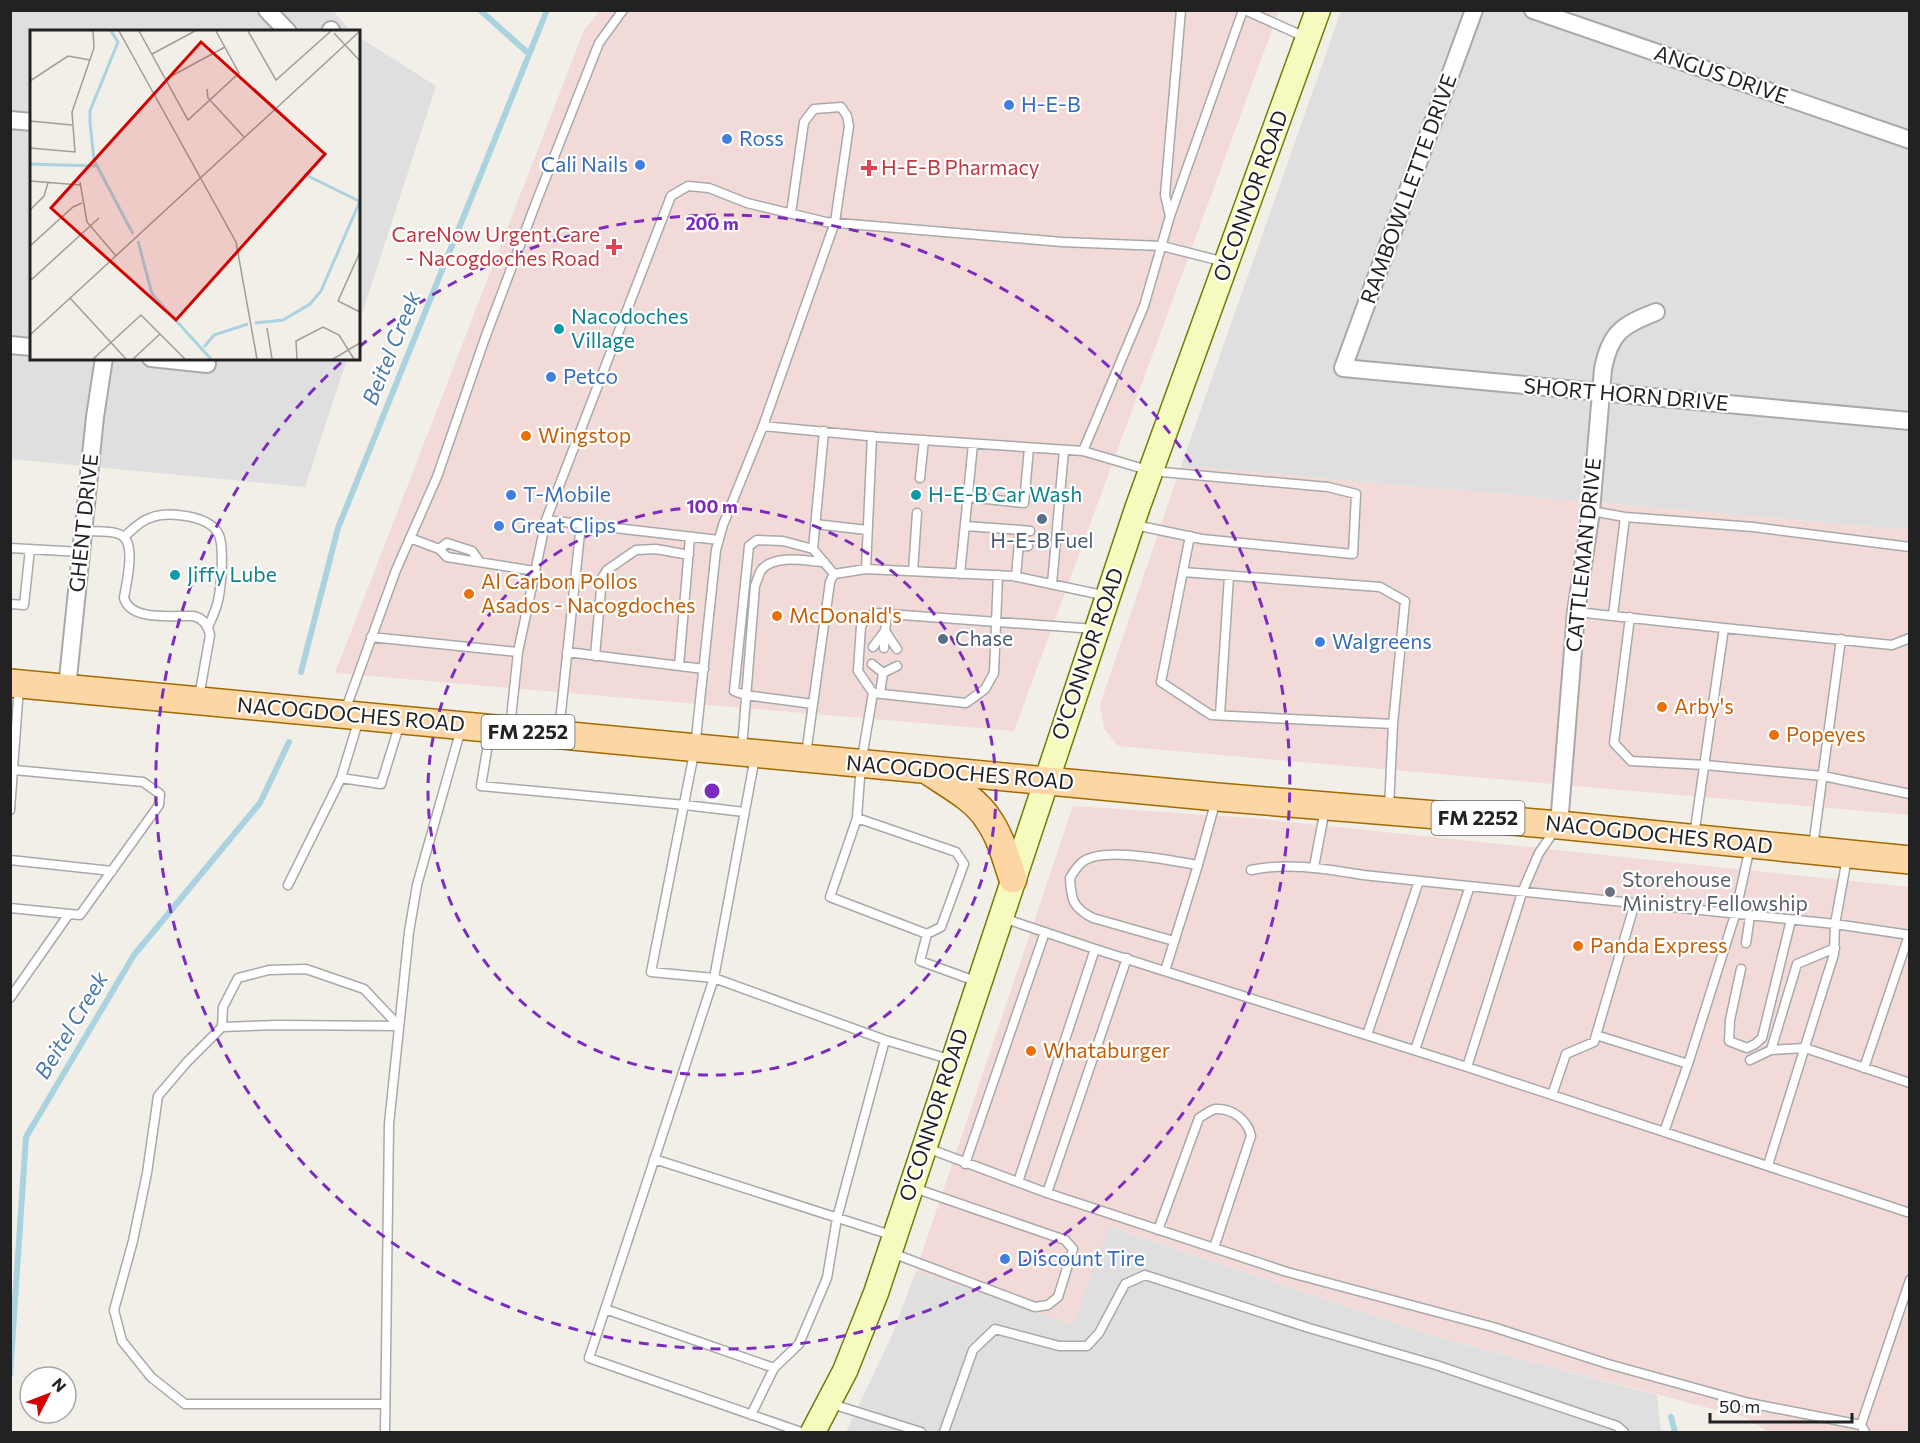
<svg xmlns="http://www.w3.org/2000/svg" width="1920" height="1443" font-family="Commissioner,sans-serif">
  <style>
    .residential { fill: #e0dfdf }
    .commercial { fill: #f2dad9 }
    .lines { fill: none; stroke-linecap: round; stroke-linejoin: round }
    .stream { stroke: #aad3df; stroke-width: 6 }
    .lane-casing { stroke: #a9a9a9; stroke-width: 11 }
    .street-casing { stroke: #a9a9a9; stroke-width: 20 }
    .secondary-casing { stroke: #707d05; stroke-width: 27 }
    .primary-casing { stroke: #a06b00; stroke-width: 30 }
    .lane { stroke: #fff; stroke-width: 8 }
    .street { stroke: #fff; stroke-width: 16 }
    .secondary { stroke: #f7fabf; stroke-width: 24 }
    .primary { stroke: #fcd6a4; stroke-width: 27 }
    .ring { fill: none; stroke: #7b2cbf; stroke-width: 3; stroke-dasharray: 10 8 }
    .shop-dot { fill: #3f7fe0; stroke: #fff; stroke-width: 2 }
    .health-dot { fill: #e0444e; stroke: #fff; stroke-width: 2 }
    .culture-dot { fill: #0f9aa8; stroke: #fff; stroke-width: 2 }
    .food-dot { fill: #e8710a; stroke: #fff; stroke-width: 2 }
    .service-dot { fill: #5c6f8a; stroke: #fff; stroke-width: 2 }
    .worship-dot { fill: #6b7280; stroke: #fff; stroke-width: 2 }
    .labels { text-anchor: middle; stroke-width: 4.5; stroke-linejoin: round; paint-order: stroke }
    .shield { fill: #fff; stroke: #646464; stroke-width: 1.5 }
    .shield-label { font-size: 20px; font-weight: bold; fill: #222 }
    .street-label { font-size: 21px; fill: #222; stroke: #fff }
    .shop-label { font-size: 21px; fill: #366cbe; stroke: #fff; text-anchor: start }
    .health-label { font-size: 21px; fill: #be3a42; stroke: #fff; text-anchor: start }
    .culture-label { font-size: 21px; fill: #0d838f; stroke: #fff; text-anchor: start }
    .food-label { font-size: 21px; fill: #c56008; stroke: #fff; text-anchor: start }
    .service-label { font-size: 21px; fill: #4e5e75; stroke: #fff }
    .worship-label { font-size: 21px; fill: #5b616d; stroke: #fff; text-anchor: start }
    .water-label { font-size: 22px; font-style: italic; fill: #4a7aab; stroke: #fff }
    .inset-river { fill: none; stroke: #aad3df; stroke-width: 3 }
    .inset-road { fill: none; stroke: #9f9d99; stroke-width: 1.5 }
    .view { fill: #d40000; fill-opacity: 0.15; stroke: #d40000; stroke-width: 3 }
    .inset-edge { fill: none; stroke: #222; stroke-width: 3 }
    .centre { fill: #7b2cbf; stroke: #fff; stroke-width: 3 }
    .ring-label { font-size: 18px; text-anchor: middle; font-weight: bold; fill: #7b2cbf; stroke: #fff; stroke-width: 4.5; stroke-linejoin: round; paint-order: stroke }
  </style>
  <rect width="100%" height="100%" fill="#f2efe9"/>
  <path class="residential" d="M10,11H333L351,31L32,32V358L347,359L305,487L11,459Z
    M1341,11H1909V530L1181,466Z
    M359,37L436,86L359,323Z
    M1108,1226L1434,1336L1657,1395L1661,1432H846L892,1335L916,1271L1073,1324Z"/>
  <path class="commercial" d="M600,11H1279L1014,731L335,673L584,30Z
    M1181,466L1909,530V815L1118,746L1104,729L1100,704Z
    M1073,806L1252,818L1909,887V1432H1768L1747,1418L1434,1336L1109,1226L1073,1325L916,1271Z"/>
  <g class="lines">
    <path class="stream" d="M480,10L529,54
      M301,672L338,528L547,10
      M10,1375L26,1137L134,955L260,803L289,742
      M1671,1417L1675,1432"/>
    <g class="lane-casing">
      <path id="lane" d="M1245,10L1305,37
        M1170,216L1165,195L1181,10
        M763,426L835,222L849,126L847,116L841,107L814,109L804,122L791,213
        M1083,451L1144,306L1170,216L1243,10
        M920,478L924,440
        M968,497L1024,503L1029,448
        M1591,511L1625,517
        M815,524L867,530
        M965,526L1020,530L1016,577
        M1020,530L1030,531
        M83,531C94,532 112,530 121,535C137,543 126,584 124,598C131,622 173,615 193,616C203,618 208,625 210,635L199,697
        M1190,536L1161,682L1211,715L1393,724
        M124,537C132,530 140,521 150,518C167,511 208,515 218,533C225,545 221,587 218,601C216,610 212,618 208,627
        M410,538L439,549L447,557L535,571
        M719,540L546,520L671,196L688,186L709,188L747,203L826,222L1062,242L1162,246L1225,262
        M1019,546H1028
        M10,548L81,552
        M439,549L447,543L472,551L480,562
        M813,549L824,431
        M866,569L872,436
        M913,571L917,513
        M1183,572L1380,587L1405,601L1393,724L1389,809
        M834,574L866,569L1013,576L1107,596
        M960,574L973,444
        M1052,584L1064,450
        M10,604L24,605L30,549
        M1576,612L1724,628
        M887,614L885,631L897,649
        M1613,615L1625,517L1753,527L1910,547
        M1630,617L1614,743L1631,761L1705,765L1823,776L1910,794
        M371,637L518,652L510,728
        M873,647L885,631
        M884,648L885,631
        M518,652L546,520
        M567,652L704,669
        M595,656L602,578L607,570L636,550L656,549L689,555
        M872,664L883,673
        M679,666L690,537
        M873,693L858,671L861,626L867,617L875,613L1095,629
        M880,693L883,673L897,666
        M813,704L745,695L734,691L749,546L757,540L783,541L813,549L834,574
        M345,711L396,570L437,477L485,338L537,200L599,43L623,10
        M1220,715L1229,576
        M359,719L341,778L381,784L400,723
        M559,731L581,524
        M490,732L481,786L685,805L744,812
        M742,748L755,586C757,581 759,573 762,569C777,554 805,561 824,562
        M806,754L830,582L834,574
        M755,757L714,978L589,1358L801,1432
        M10,810L19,687
        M857,818L956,852L964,864L941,927L927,934
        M1694,836L1724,628L1892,645L1910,638
        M1813,847L1841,639
        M10,860L112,871
        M1314,867L1325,809
        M1251,870C1288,862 1326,869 1363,875L1835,924L1910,935
        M288,885L341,778
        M10,908L80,915L159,805L160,794L143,782L14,770
        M1003,918L1095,949L1467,1067L1910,1213
        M1174,941L1093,918C1073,908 1071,900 1070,878C1073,873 1077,867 1081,863C1101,845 1172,861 1198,865
        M1746,943L1750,916
        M1835,948L1797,964L1771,1050L1805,1048L1910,1083
        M1741,969L1730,1020L1729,1041L1747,1048L1755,1044L1762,1038L1791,920
        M1165,971L1198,865L1216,800
        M978,982L920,961L927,934L830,897L857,818L861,764L873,693L966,703L985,689L994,673L998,575
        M10,998L69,914
        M222,1027L277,1025L399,1026
        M1367,1035L1419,881
        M1596,1035L1688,1064
        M1415,1050L1470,886
        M952,1060L885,1040L714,978L651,972L695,748L716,550L723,525L763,426L878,437L1083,451L1151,471L1328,487L1356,494L1353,554L1202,539L1135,525
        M1750,1060L1771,1050
        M1467,1067L1523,890L1539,853L1555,830
        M1864,1068L1909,935
        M1552,1095L1566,1054L1594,1042L1635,903
        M1664,1132L1688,1064L1735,915L1750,847
        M927,1148L1047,1193L1287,1272L1493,1327L1608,1364L1749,1403L1861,1425L1865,1432
        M654,1159L894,1236
        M965,1164L1045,932
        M1768,1165L1834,954L1835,924L1847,858
        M1018,1182L1095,949
        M1047,1193L1127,958
        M1158,1230L1199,1118C1204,1115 1210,1110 1216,1109C1233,1108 1248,1121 1251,1136L1214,1248
        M892,1253L1035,1307L1048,1305L1058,1297L1073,1249L1065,1240L914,1188
        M605,1309L774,1368
        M385,1404H185L151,1377L122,1341L114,1310L133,1241L147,1173L158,1096L187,1062L222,1027L223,1007L238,978L269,970L306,969L364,989L399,1026
        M832,1404L921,1432
        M751,1415L774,1368L799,1344L827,1278L837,1218L885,1040
        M1861,1425L1910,1280
        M385,1432L389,1124L409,932L417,885L461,729
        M944,1432L973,1350L995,1329L1059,1346H1087L1099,1333L1125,1284L1145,1275L1309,1328L1436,1365L1617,1426L1624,1432"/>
    </g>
    <g class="street-casing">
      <path id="street" d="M267,10L288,32
        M1474,10L1343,368L1910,421
        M1533,10L1910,140
        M330,32L331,30
        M10,120L32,122
        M10,345L32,347
        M151,358L207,364
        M67,688L95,417L104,358
        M1559,825L1576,612L1591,511L1603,369C1610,333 1622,325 1656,312"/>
    </g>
    <g class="secondary-casing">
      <path id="secondary" d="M813,1432L845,1371L876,1293L1138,506L1318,10"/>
    </g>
    <g class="primary-casing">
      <path id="primary" d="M10,683L1217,797L1559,825L1910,860
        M927,770C947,784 975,798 988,819C1001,837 1006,859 1013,879"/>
    </g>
    <use href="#lane" class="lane"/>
    <use href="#street" class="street"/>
    <use href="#secondary" class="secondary"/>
    <use href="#primary" class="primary"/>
  </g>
  <g class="ring">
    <circle cx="712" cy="791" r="284"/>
    <path d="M359 347A567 567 0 1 1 344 360"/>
  </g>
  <g class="shop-dot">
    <circle cx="1009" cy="105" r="6"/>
    <circle cx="727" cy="139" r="6"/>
    <circle cx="640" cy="165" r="6"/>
    <circle cx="551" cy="377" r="6"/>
    <circle cx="511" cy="495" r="6"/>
    <circle cx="499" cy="526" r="6"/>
    <circle cx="1320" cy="642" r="6"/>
    <circle cx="1005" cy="1259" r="6"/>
  </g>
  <g class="health-dot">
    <path d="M866 159h6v6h6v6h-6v6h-6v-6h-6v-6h6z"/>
    <path d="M611 238h6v6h6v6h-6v6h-6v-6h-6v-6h6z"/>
  </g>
  <g class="culture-dot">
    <circle cx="559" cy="329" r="6"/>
    <circle cx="916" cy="495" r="6"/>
    <circle cx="175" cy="575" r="6"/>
  </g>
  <g class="food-dot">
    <circle cx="526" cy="436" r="6"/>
    <circle cx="469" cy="594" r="6"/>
    <circle cx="777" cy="616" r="6"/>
    <circle cx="1662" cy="707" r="6"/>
    <circle cx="1774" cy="735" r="6"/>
    <circle cx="1578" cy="946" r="6"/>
    <circle cx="1031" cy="1051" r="6"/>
  </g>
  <g class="service-dot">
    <circle cx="1042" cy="519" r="6"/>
    <circle cx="943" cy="639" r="6"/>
  </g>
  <circle class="worship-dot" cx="1610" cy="892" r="6"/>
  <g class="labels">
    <g class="shield">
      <rect x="481.5" y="715" width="93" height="34" rx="4.5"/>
      <rect x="1431.5" y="801" width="93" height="34" rx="4.5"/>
    </g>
    <g class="shield-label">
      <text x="528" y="739">FM 2252</text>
      <text x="1478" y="825">FM 2252</text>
    </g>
    <g class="street-label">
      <text transform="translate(1721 75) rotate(19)" y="7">ANGUS DRIVE</text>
      <text transform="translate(1409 189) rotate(-70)" y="7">RAMBOWLLETTE DRIVE</text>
      <text transform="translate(1251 196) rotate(-70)" y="7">O'CONNOR ROAD</text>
      <text transform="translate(1626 395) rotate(5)" y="7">SHORT HORN DRIVE</text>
      <text transform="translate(84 523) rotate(-84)" y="7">GHENT DRIVE</text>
      <text transform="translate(1584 555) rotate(-84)" y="7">CATTLEMAN DRIVE</text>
      <text transform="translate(1088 654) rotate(-71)" y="7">O'CONNOR ROAD</text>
      <text transform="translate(351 715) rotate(5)" y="7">NACOGDOCHES ROAD</text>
      <text transform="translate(960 773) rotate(5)" y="7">NACOGDOCHES ROAD</text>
      <text transform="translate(1659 835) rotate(6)" y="7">NACOGDOCHES ROAD</text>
      <text transform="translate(934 1115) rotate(-72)" y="7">O'CONNOR ROAD</text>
    </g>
    <g class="shop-label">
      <text x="1021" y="112">H-E-B</text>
      <text x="739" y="146">Ross</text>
      <text x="628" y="172" text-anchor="end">Cali Nails</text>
      <text x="563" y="384">Petco</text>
      <text x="523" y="502">T-Mobile</text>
      <text x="511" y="533">Great Clips</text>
      <text x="1332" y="649">Walgreens</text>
      <text x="1017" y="1266">Discount Tire</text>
    </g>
    <g class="health-label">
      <text x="881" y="175">H-E-B Pharmacy</text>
      <text x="600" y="242" text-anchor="end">CareNow Urgent Care<tspan x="600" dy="24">- Nacogdoches Road</tspan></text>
    </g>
    <g class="culture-label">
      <text x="571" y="324">Nacodoches<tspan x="571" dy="24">Village</tspan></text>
      <text x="928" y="502">H-E-B Car Wash</text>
      <text x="187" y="582">Jiffy Lube</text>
    </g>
    <g class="food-label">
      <text x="538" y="443">Wingstop</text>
      <text x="481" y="589">Al Carbon Pollos<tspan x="481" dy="24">Asados - Nacogdoches</tspan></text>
      <text x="789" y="623">McDonald's</text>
      <text x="1674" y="714">Arby's</text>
      <text x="1786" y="742">Popeyes</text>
      <text x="1590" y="953">Panda Express</text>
      <text x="1043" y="1058">Whataburger</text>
    </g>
    <g class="service-label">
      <text x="1042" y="548">H-E-B Fuel</text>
      <text x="955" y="646" text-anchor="start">Chase</text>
    </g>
    <g class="worship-label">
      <text x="1622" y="887">Storehouse<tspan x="1622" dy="24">Ministry Fellowship</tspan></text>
    </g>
    <g class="water-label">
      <text transform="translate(391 348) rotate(-68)" y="8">Beitel Creek</text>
      <text transform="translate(71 1025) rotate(-59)" y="8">Beitel Creek</text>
    </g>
  </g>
  <g transform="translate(30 30)">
    <rect width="330" height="330" fill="#f2efe9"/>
    <path class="inset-river" d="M81,1L88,12L60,81V93L64,130L103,204M0,134L67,136M274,144L329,171M108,211L122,264L181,329M225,293L253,290L280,274L291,261L330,171M174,317L184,305L218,294"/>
    <path class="inset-road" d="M89,1L206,212L227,329M109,1L158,90L209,43L186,1M218,1L246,50L301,1M304,3L330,31M122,24L165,1M136,49L195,17M0,51L38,26L60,30M177,59L178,68L214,107M0,91L42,95M0,118L45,122L42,82L64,18L63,1M0,151L50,155M50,152L57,192L86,226M0,180L14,166L18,153M0,216L43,177L52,173M330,222L308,271L330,282M0,251L69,188M40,268L96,329M237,298L242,329M0,305L330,1M63,329L111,285L155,329M103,329L130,304M267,329L266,311L293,297L309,305L324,329M303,329L330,313"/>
    <path class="view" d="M171,12L295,124L146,290L21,178Z"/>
    <rect width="330" height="330" class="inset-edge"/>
  </g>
  <circle cx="712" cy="791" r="9" class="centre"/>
  <g class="ring-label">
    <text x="712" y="230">200 m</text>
    <text x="712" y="513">100 m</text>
  </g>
  <rect width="1920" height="1443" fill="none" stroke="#222222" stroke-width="24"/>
  <g transform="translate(48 1395) rotate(48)"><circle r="28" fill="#ffffff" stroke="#a7a7a7" stroke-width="1.5"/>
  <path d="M0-4.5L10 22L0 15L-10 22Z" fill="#d40000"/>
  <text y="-9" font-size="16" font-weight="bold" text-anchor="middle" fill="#222222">N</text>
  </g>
  <path d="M1710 1413v9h142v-9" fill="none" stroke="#222222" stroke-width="3"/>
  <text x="1719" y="1413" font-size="18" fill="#222222" stroke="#ffffff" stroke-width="4.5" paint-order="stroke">50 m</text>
</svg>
